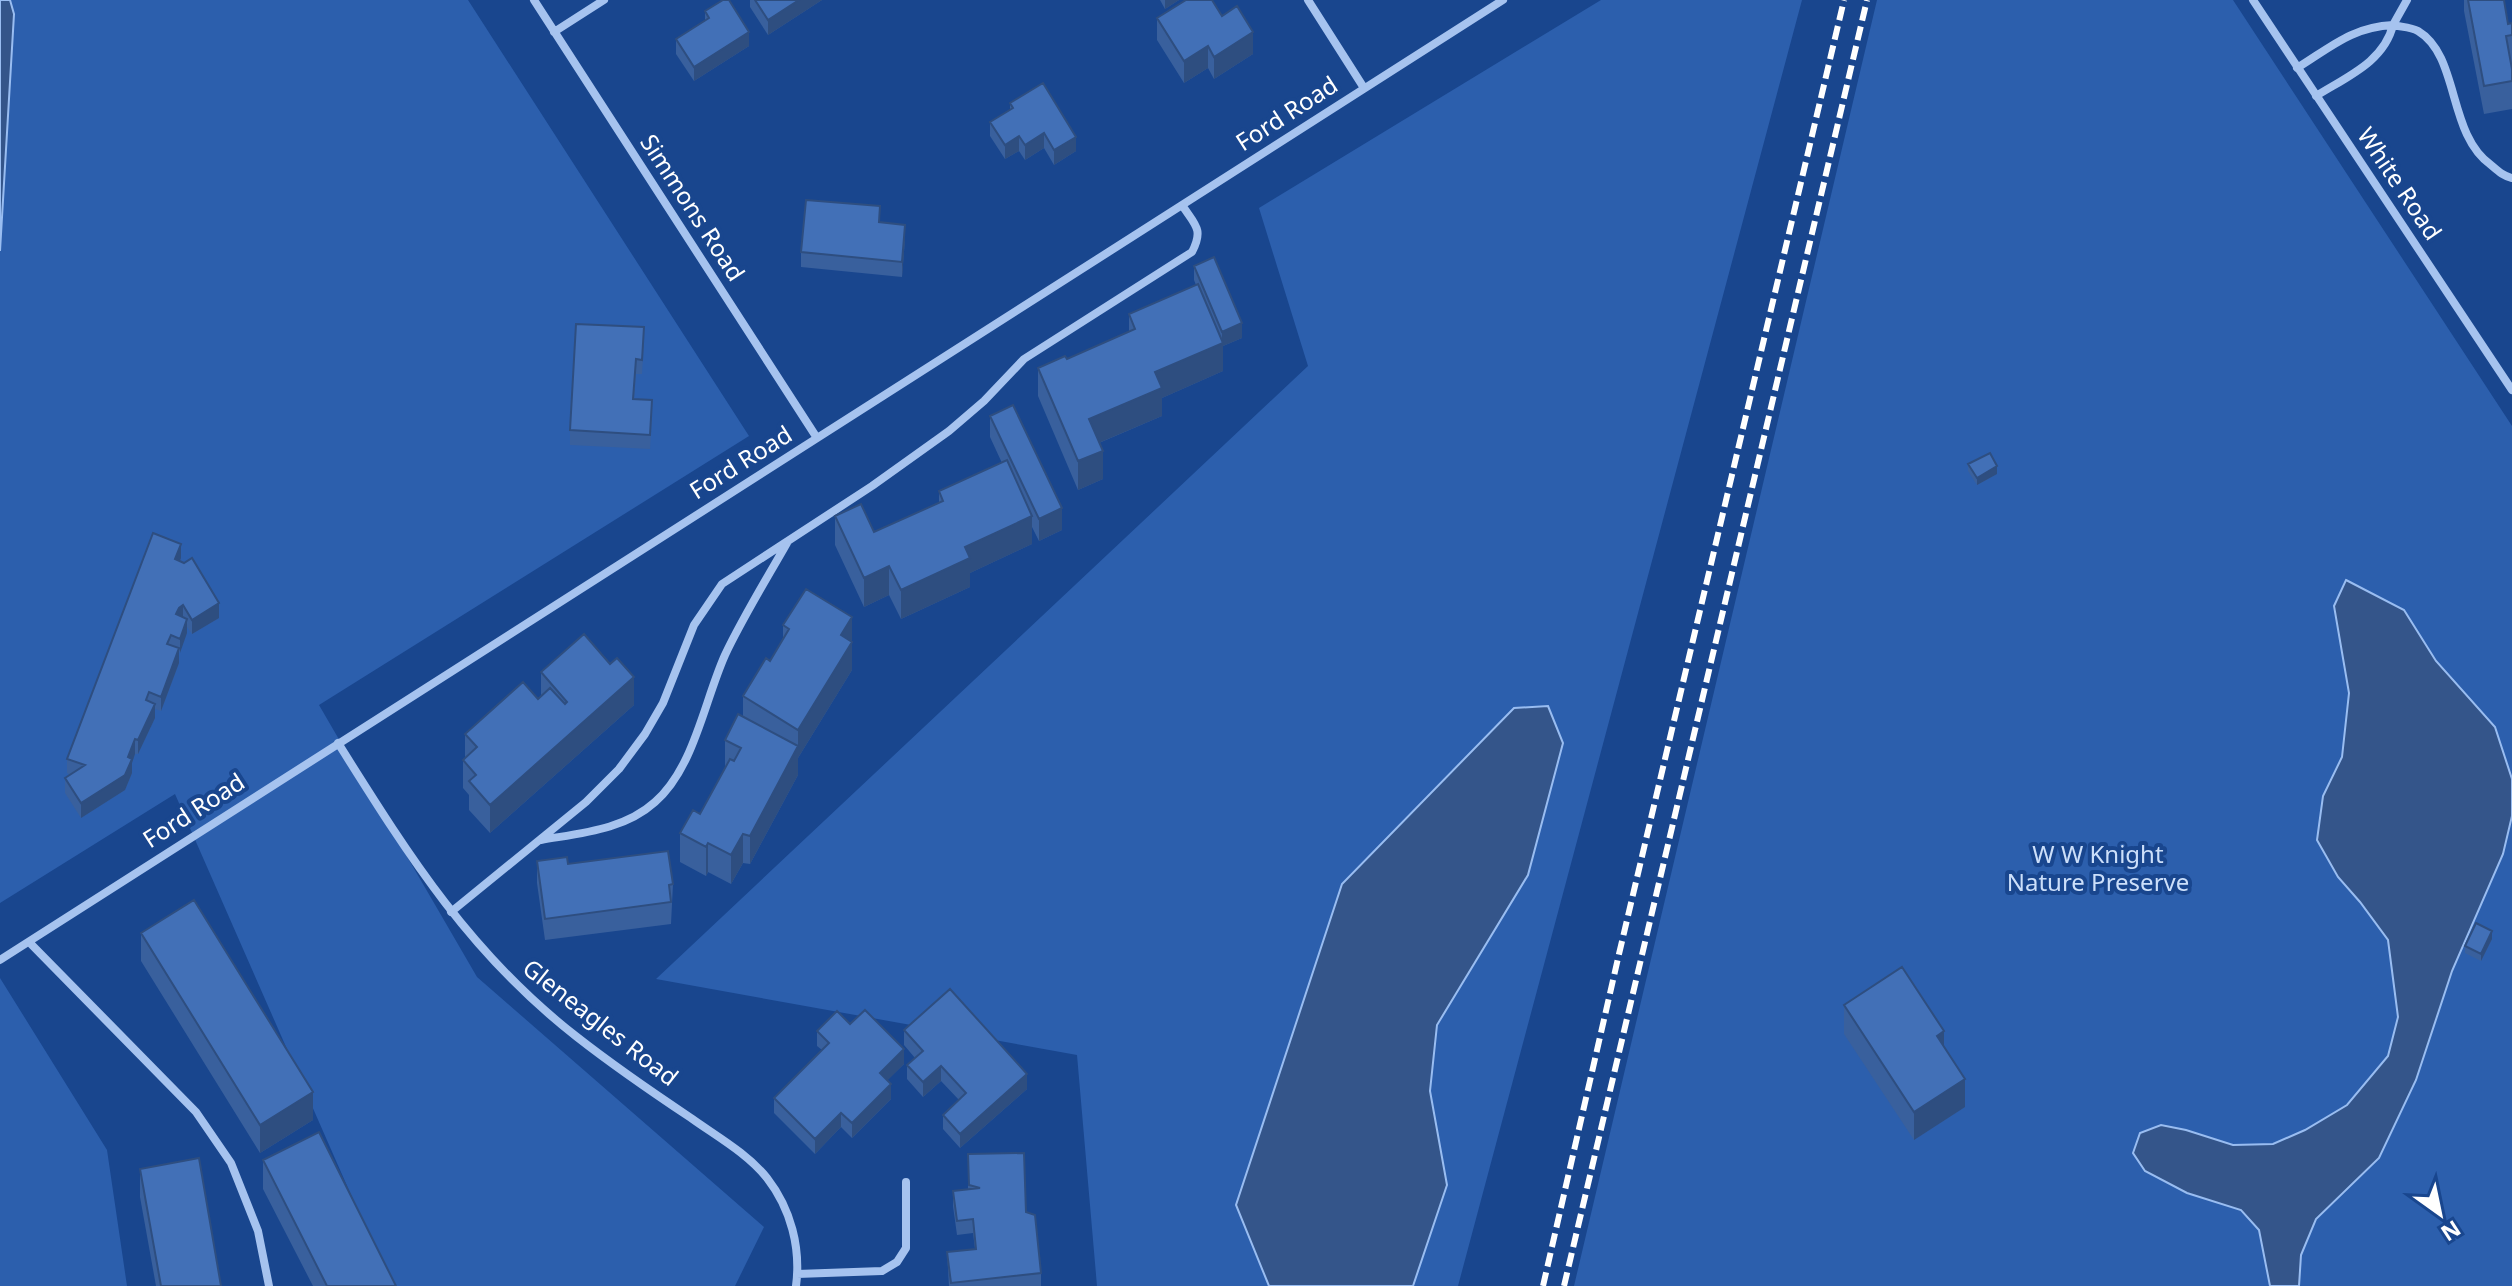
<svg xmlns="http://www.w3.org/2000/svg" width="2512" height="1286" font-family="'Noto Sans',sans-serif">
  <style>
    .green { fill: #2c5fad }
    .water { fill: #34558a; stroke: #99bdf1; stroke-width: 2 }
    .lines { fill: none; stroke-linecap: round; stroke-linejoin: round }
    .street { stroke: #a6c3ef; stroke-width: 8 }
    .rail { stroke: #fff; stroke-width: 6; stroke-dasharray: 14 6; stroke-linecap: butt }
    .wall { fill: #39609d }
    .shaded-wall { fill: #2e4e80 }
    .building { fill: #4270b7; stroke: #2e4e80; stroke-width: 2 }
    .labels { text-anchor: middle; stroke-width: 8; stroke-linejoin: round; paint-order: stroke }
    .street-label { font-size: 24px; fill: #fff; stroke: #19468e }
    .park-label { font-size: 24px; fill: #ccdffa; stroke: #19468e }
  </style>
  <rect width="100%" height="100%" fill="#19468e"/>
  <path class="green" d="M0,0H468L749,436L319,705L477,977L764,1227L735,1286H391L175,794L0,903Z
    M1601,0H1802L1458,1286H1097L1077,1055L656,979L1308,366L1259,208Z
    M1877,0H2233L2512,426V1286H1574Z
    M0,978L107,1150L127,1286H0Z"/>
  <path class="water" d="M0,0H10L14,14L0,251Z
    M2346,580L2404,610L2436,661L2495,727L2512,779V816L2503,854L2452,971L2416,1080L2379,1158L2316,1219L2301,1255L2299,1286H2270L2259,1230L2241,1210L2187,1193L2145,1171L2133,1153L2140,1133L2161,1125L2186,1130L2233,1145L2273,1144L2305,1130L2347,1105L2388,1056L2398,1017L2388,940L2360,902L2338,877L2317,840L2323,796L2342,757L2349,693L2334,606Z
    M1548,706L1563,743L1528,875L1437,1025L1430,1091L1447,1185L1413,1286H1269L1236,1205L1342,884L1514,708Z"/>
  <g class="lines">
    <path class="street" d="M534,0L817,438
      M1308,0L1364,88
      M2253,0L2512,390
      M2407,0L2393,25C2401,27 2411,27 2418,31C2460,56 2447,134 2491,165C2498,171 2503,176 2512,178
      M554,32L604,0
      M2297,68C2331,47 2352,27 2393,25C2384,62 2346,77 2316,96
      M338,743C409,856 470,954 577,1037C614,1066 652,1092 691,1118C716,1136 747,1153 767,1178C791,1209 801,1248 796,1286
      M541,840C581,833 624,830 655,802C694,768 704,702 725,655C743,617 766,580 787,543
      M451,912L586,802L619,769L645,734L663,703L694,625L722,584L872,486L949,431L984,401L1024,359L1192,252C1204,229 1195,225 1182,205
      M29,942L196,1112L231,1163L258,1231L269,1286
      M0,960L1503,0
      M797,1274L882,1271L897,1262L906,1248V1182"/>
    <path class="rail" d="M1543,1286L1619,954L1844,0
      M1564,1286L1867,0"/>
  </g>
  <path class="wall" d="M750,0H822L768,35L750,7Z
    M1160,0H1179L1165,9Z
    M2464,0H2504L2508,24L2512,23V109L2484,114L2464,11Z
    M705,11L749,46L694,81L676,54V39L705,21Z
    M1222,16L1253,54L1214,79L1208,68L1184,83L1157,40V18Z
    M1010,103L1076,151L1054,165L1044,148L1025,160L1019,151L1005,159L990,136V122L1010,110Z
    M880,222L905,239L902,277L801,267V252Z
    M1194,266L1242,338L1223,346V371L1162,398V416L1099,443L1103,479L1078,490L1038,396V368L1067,359L1129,332V314L1196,285L1194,280Z
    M644,342L642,374H636L634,400L652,415L650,449L570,445V430Z
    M990,416L1062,530L1039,541L1032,527V544L970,573V587L901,619L889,595L864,607L835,545V516L874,532L939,503V491L1002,463L990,437Z
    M1968,464L1997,474L1977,485L1968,471Z
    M181,558L180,561L219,618L192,634L187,627V633L179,653V663L161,711L155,709V718L138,754H135L132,763V773L125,790L81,818L65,793V778L70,775L67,773V759Z
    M852,617V670L798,758V775L750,864L743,863L731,884L708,872L706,876L680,862V833L700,814L725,768V740L743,717V696L770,661L783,638V625Z
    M541,672L634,705L490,833L469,810V795L463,788V760L465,758V734L538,699L541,696Z
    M537,861L568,864L673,884L671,924L545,940L537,883Z
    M141,933L313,1120L260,1153L141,961Z
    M2492,939L2481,961L2465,953V946Z
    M1844,1005L1944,1046L1965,1107L1914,1140L1844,1034Z
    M850,1024L904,1064L887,1080L891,1099L852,1138L841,1127L815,1154L774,1113V1098L822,1050L817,1046V1031Z
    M904,1030L1027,1089L960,1148L943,1129V1115L959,1100L941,1081L923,1097L907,1079V1065L915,1058L904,1045Z
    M968,1154L1026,1212L1041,1273V1286H949L947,1252L975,1249L973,1233L957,1235L953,1206V1191L968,1190Z
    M263,1160L396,1286H313L263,1189Z
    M140,1169L221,1286H156L140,1197Z"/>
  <path class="shaded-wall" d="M799,0H822L768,35V20Z
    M1165,0H1179L1165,9Z
    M749,32V46L694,81V67Z
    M1253,32V54L1214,79V57Z
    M1208,46V68L1184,83V61Z
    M1044,133V148L1025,160V145Z
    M1019,136V151L1005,159V145Z
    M1076,137V151L1054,165V150Z
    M905,225V239L902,277V262Z
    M1242,323V338L1223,346V371L1162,398V416L1089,447V419L1155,372L1222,343V332Z
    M1103,451V479L1078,490V461Z
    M1997,466V474L1977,485V478Z
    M1062,508V530L1039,541V519Z
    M1032,516V544L970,573V587L901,619V590L965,547Z
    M181,544V558L175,574V559Z
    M889,566V595L864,607V578Z
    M219,603V618L192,634V620Z
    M183,605V620L176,614L179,608Z
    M852,617V670L798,758V730L841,635Z
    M187,619V633L180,653V639Z
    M179,648V663L161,711V697Z
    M634,677V705L490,833V805Z
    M155,704V718L138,754V740Z
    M135,739V754L132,763V773L125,790L81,818V803L128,757Z
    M798,746V775L750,864V836Z
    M743,834V863L731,884V855Z
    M708,843V872L706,876V847Z
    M2492,931V939L2481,961V954Z
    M1944,1031V1060L1937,1036Z
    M904,1049V1064L880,1088V1073Z
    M941,1066V1081L923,1097V1082Z
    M1027,1074V1089L960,1148V1134Z
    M1965,1079V1107L1914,1140V1112Z
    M891,1084V1099L852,1138V1123Z
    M313,1092V1120L260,1153V1125Z
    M841,1113V1127L815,1154V1139Z"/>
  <path class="building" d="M723,0H729L749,32L694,67L676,39L709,18L705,11Z
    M755,0H799L768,20Z
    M1186,0H1212L1222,16L1237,6L1253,32L1214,57L1208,46L1184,61L1157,18Z
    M2468,0H2504L2508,24L2512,23V35L2506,36L2512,69V81L2484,86Z
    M1043,83L1076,137L1054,150L1044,133L1025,145L1019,136L1005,145L990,122L1013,108L1010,103Z
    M806,200L880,206L879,222L905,225L902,262L801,252Z
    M1214,257L1242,323L1222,332L1194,266Z
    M1198,284L1223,343L1155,372L1162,388L1089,419L1103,451L1078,461L1038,368L1065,356L1067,359L1135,329L1129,314Z
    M576,324L644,327L642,360L636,359L633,399L652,400L650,435L570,430Z
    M1013,405L1062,508L1039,519L990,416Z
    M1990,453L1997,466L1977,478L1968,464Z
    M1007,460L1032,516L965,547L970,558L901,590L889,566L864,578L835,516L861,504L874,532L943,501L939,491Z
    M153,533L181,544L175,559L184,563L192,558L219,603L192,620L183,605L179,608L176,614L187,619L180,639L171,635L167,644L179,648L161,697L149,692L146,700L155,704L138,740L135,739L128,757L132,759L125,775L81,803L65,778L85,765L67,759Z
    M806,589L852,617L841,635L852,642L798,730L743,696L766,658L770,661L789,629L783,625Z
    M584,634L610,664L617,658L634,677L490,805L469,781L476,775L463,760L477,747L465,734L523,682L538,699L550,688L565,704L567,702L541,672Z
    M738,714L798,746L750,836L743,834L731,855L708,843L706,847L680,833L693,810L700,814L730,759L734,761L741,748L725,740Z
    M668,851L673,884L669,885L671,902L545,919L537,861L567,857L568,864Z
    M194,900L313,1092L260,1125L141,933Z
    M2476,923L2492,931L2481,954L2465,946Z
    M1902,967L1944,1031L1937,1036L1965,1079L1914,1112L1844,1005Z
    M950,989L1027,1074L960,1134L943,1115L966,1093L941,1066L923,1082L907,1065L923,1051L904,1030Z
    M865,1010L904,1049L880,1073L891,1084L852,1123L841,1113L815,1139L774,1098L829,1043L817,1031L837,1011L850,1024Z
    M319,1132L396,1286H327L263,1160Z
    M1024,1153L1026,1212L1035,1215L1041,1273L951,1283L947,1252L976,1249L973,1219L957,1221L953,1191L980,1188L969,1185L968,1154Z
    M199,1158L221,1286H161L140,1169Z"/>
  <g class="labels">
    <g class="street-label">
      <text transform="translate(1287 114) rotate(-33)" y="8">Ford Road</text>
      <text transform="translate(2399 184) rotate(56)" y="8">White Road</text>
      <text transform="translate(692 208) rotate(57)" y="8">Simmons Road</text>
      <text transform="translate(741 463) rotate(-32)" y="8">Ford Road</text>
      <text transform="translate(194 811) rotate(-33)" y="8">Ford Road</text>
      <text transform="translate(600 1023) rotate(38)" y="8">Gleneagles Road</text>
    </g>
    <g class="park-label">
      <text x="2098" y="863">W W Knight<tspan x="2098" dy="28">Nature Preserve</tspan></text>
    </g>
  </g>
  <g transform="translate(2440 1214) rotate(147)" stroke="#19468e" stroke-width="6" paint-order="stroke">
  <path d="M0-6L14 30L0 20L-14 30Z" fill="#ffffff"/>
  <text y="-12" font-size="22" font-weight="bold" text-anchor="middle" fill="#ffffff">N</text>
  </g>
</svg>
